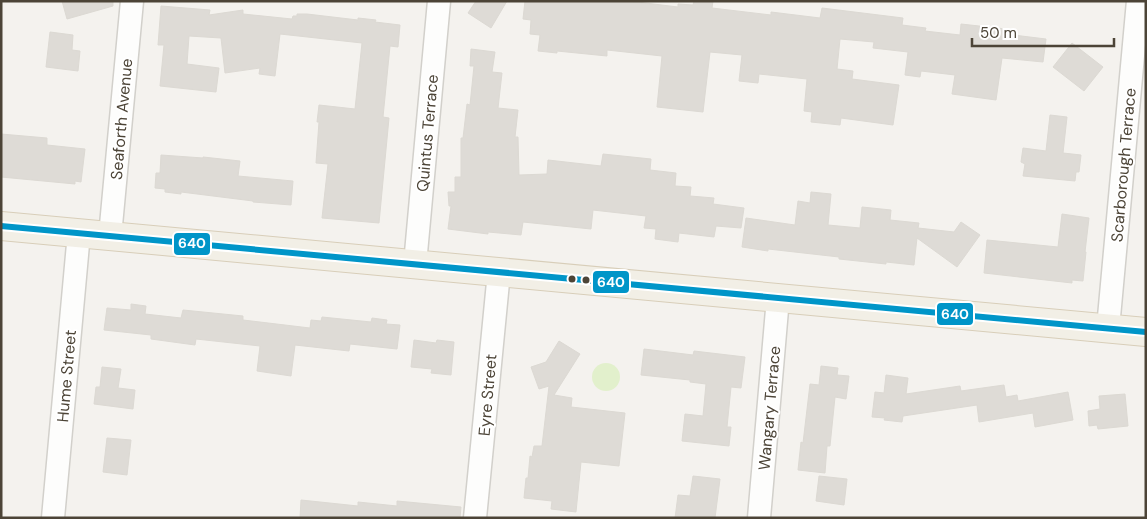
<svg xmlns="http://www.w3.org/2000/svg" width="1147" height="519" font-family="'DM Sans',sans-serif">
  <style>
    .green { fill: #e2f0cc }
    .building { fill: #dedbd6; stroke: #dcd9d3 }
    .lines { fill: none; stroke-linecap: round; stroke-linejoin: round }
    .minor-casing { stroke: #d2d0cb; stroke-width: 25 }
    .major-casing { stroke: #d8ceb9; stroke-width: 30 }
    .minor { stroke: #fdfdfc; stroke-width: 22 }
    .major { stroke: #f2efe6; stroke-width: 28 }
    .bus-1-casing { stroke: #fff; stroke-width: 10 }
    .bus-1 { stroke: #0095c8; stroke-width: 6 }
    .bus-dot { fill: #4c4437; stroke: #fff; stroke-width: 2 }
    .labels { text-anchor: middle; stroke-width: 4; stroke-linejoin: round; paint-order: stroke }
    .street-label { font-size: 16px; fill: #4c4437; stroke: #fff }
    .line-badge { stroke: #fff; stroke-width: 2 }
    .badge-label { font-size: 14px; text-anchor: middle; font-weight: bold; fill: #fff }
  </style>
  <rect width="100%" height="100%" fill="#f4f2ee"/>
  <path class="green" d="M592 377a14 14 0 1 1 28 0a14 14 0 1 1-28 0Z"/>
  <path class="building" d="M62,1H113V6L67,19Z
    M476,1H507L491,28L468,13Z
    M525,1H629L678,7V4L693,5L694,1H713L712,8L771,15V12L820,18L822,8L903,18L902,25L926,28L925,31L960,35L961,24L1006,29L1005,34L1046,39L1043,62L1002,58L996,100L952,94L955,75L921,71L920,77L905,75L908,52L873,48L874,42L840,39L837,69L853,71L852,79L899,85L893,125L841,118L840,125L811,122L812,112L804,111L807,79L759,74L758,83L739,81L742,55L710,52L703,112L657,107L662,56L607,50V56L557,51V53L538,51L540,35L530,34L531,20L523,19Z
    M161,6L210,10L209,15L243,10V14L292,19L293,16H297V14H307L358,20V18L376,20L375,22L400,25L398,47L390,46L383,117L389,118L379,223L322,218L328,164L316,163L319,122H317L319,105L355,109L362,43L280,34L275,76L259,74L260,68L225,73L221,38L189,36L187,64L219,68L216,92L160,86L164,45H158Z
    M50,32L73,35L72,50L80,51L78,71L46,67Z
    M1072,43L1103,67L1084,91L1053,67Z
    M471,49L495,52L492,72L502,73L498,108L518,110L515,137H518L519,175L547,174L548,160L601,166L603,154L651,159L650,170L676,173L675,186L691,187L690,196L714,198L713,204L744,208L741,228L716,226L714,237L679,233L678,242L655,239L656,229L644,228L646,216L593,210L591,229L523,222L521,235L488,232V234L448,229L451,206H449L448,192H455V177H461V138H463L467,104L470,105L474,66H470Z
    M1050,115L1067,117L1063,153L1081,155L1079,172H1076L1075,181L1023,176L1025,164L1021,162L1023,148L1046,151Z
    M1,134L47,138V145L85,149L81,182L75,181V184L1,177Z
    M161,155L203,158V157L240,161L238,176L293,181L291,205L253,202V201L181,192V194L165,192V189L155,188L156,173H160Z
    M811,192L831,194L828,225L860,228L862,207L891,210L890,220L919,223L918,228L954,232L961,222L980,235L957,267L917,238L914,265L886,262V264L839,259V257L768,249V251L742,247L746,218L795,225L798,201L810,203Z
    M1062,214L1089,218L1085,252H1086L1083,281L1072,280V283L984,273L987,240L1058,247Z
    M131,304L146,306L145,314L181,318L183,310L243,316V320L310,328L311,320L321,321L322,317L371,322L372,318L387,320L386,324L400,325L397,349L350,344L349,351L295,345L291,376L257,371L260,346L196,339L195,345L151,339V335L104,330L107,308L131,310Z
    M414,340L436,343L437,340L454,342L451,375L431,373L432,369L411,367Z
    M559,341L580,354L554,395L572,398L571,407L625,413L619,466L581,462L576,512L551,509L552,501L524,498L526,478H528L530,456L532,457L534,446H542L549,386L539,389L531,367L546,362Z
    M644,349L693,355L694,351L745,357L741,388L731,387L727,427H731L729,446L682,441L685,414L703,416L706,384L690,382V380L641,375Z
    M821,366L838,368L837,375L849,376L846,399L835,397L830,446H827L825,473L798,470L801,442L803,443L810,384L819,385Z
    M102,367L121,369L118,388L135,390L133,409L94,404L96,387H100Z
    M886,375L908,378L906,394L960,386L961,391L1004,385L1006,397L1017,395L1018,401L1068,392L1073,420L1035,427L1033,413L979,422L977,405L903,416L902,422L884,420L885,418L872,417L875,392L884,393Z
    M1125,394L1128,426L1098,429L1097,425L1089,426L1088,411L1100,409L1099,396Z
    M107,438L131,440L127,475L103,472Z
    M693,476L720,479L715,518H675L678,495L690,496Z
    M819,476L847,479L844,505L816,501Z
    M301,500L358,506V502L397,506V501L461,507L460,518H300Z"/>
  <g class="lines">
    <g class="minor-casing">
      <path id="minor" d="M110,236L132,1
        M415,264L439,1
        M1108,328L1138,1
        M53,518L79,233
        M475,518L499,272
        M759,518L778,298"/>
    </g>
    <g class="major-casing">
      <path id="major" d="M1,226L1146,332"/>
    </g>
    <use href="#minor" class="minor"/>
    <use href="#major" class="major"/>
    <g class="bus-1-casing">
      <path id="bus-1" d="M1,226L1146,332"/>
    </g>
    <use href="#bus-1" class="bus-1"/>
  </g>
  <g class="bus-dot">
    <circle cx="572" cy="279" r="4.5"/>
    <circle cx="586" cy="280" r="4.5"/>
  </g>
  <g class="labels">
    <g class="street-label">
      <text transform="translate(121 119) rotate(-85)" y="6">Seaforth Avenue</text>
      <text transform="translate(427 133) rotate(-85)" y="6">Quintus Terrace</text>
      <text transform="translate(1123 165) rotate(-85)" y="6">Scarborough Terrace</text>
      <text transform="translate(66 376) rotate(-85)" y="6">Hume Street</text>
      <text transform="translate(487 395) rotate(-85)" y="6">Eyre Street</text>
      <text transform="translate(769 408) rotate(-85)" y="6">Wangary Terrace</text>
    </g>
  </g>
  <g class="line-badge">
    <rect x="173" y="232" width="38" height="24" rx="5" fill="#0095c8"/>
    <rect x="592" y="270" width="38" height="24" rx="5" fill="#0095c8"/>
    <rect x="936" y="302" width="38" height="24" rx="5" fill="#0095c8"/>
  </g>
  <g class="badge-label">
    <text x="192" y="248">640</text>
    <text x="611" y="287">640</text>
    <text x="955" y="319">640</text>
  </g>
  <rect width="1147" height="519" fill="none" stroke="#4c4437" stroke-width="5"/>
  <path d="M972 38v8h142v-8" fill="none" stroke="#4c4437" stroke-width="2.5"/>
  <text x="980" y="38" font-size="15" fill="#4c4437" stroke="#ffffff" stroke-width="4" paint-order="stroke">50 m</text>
</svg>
